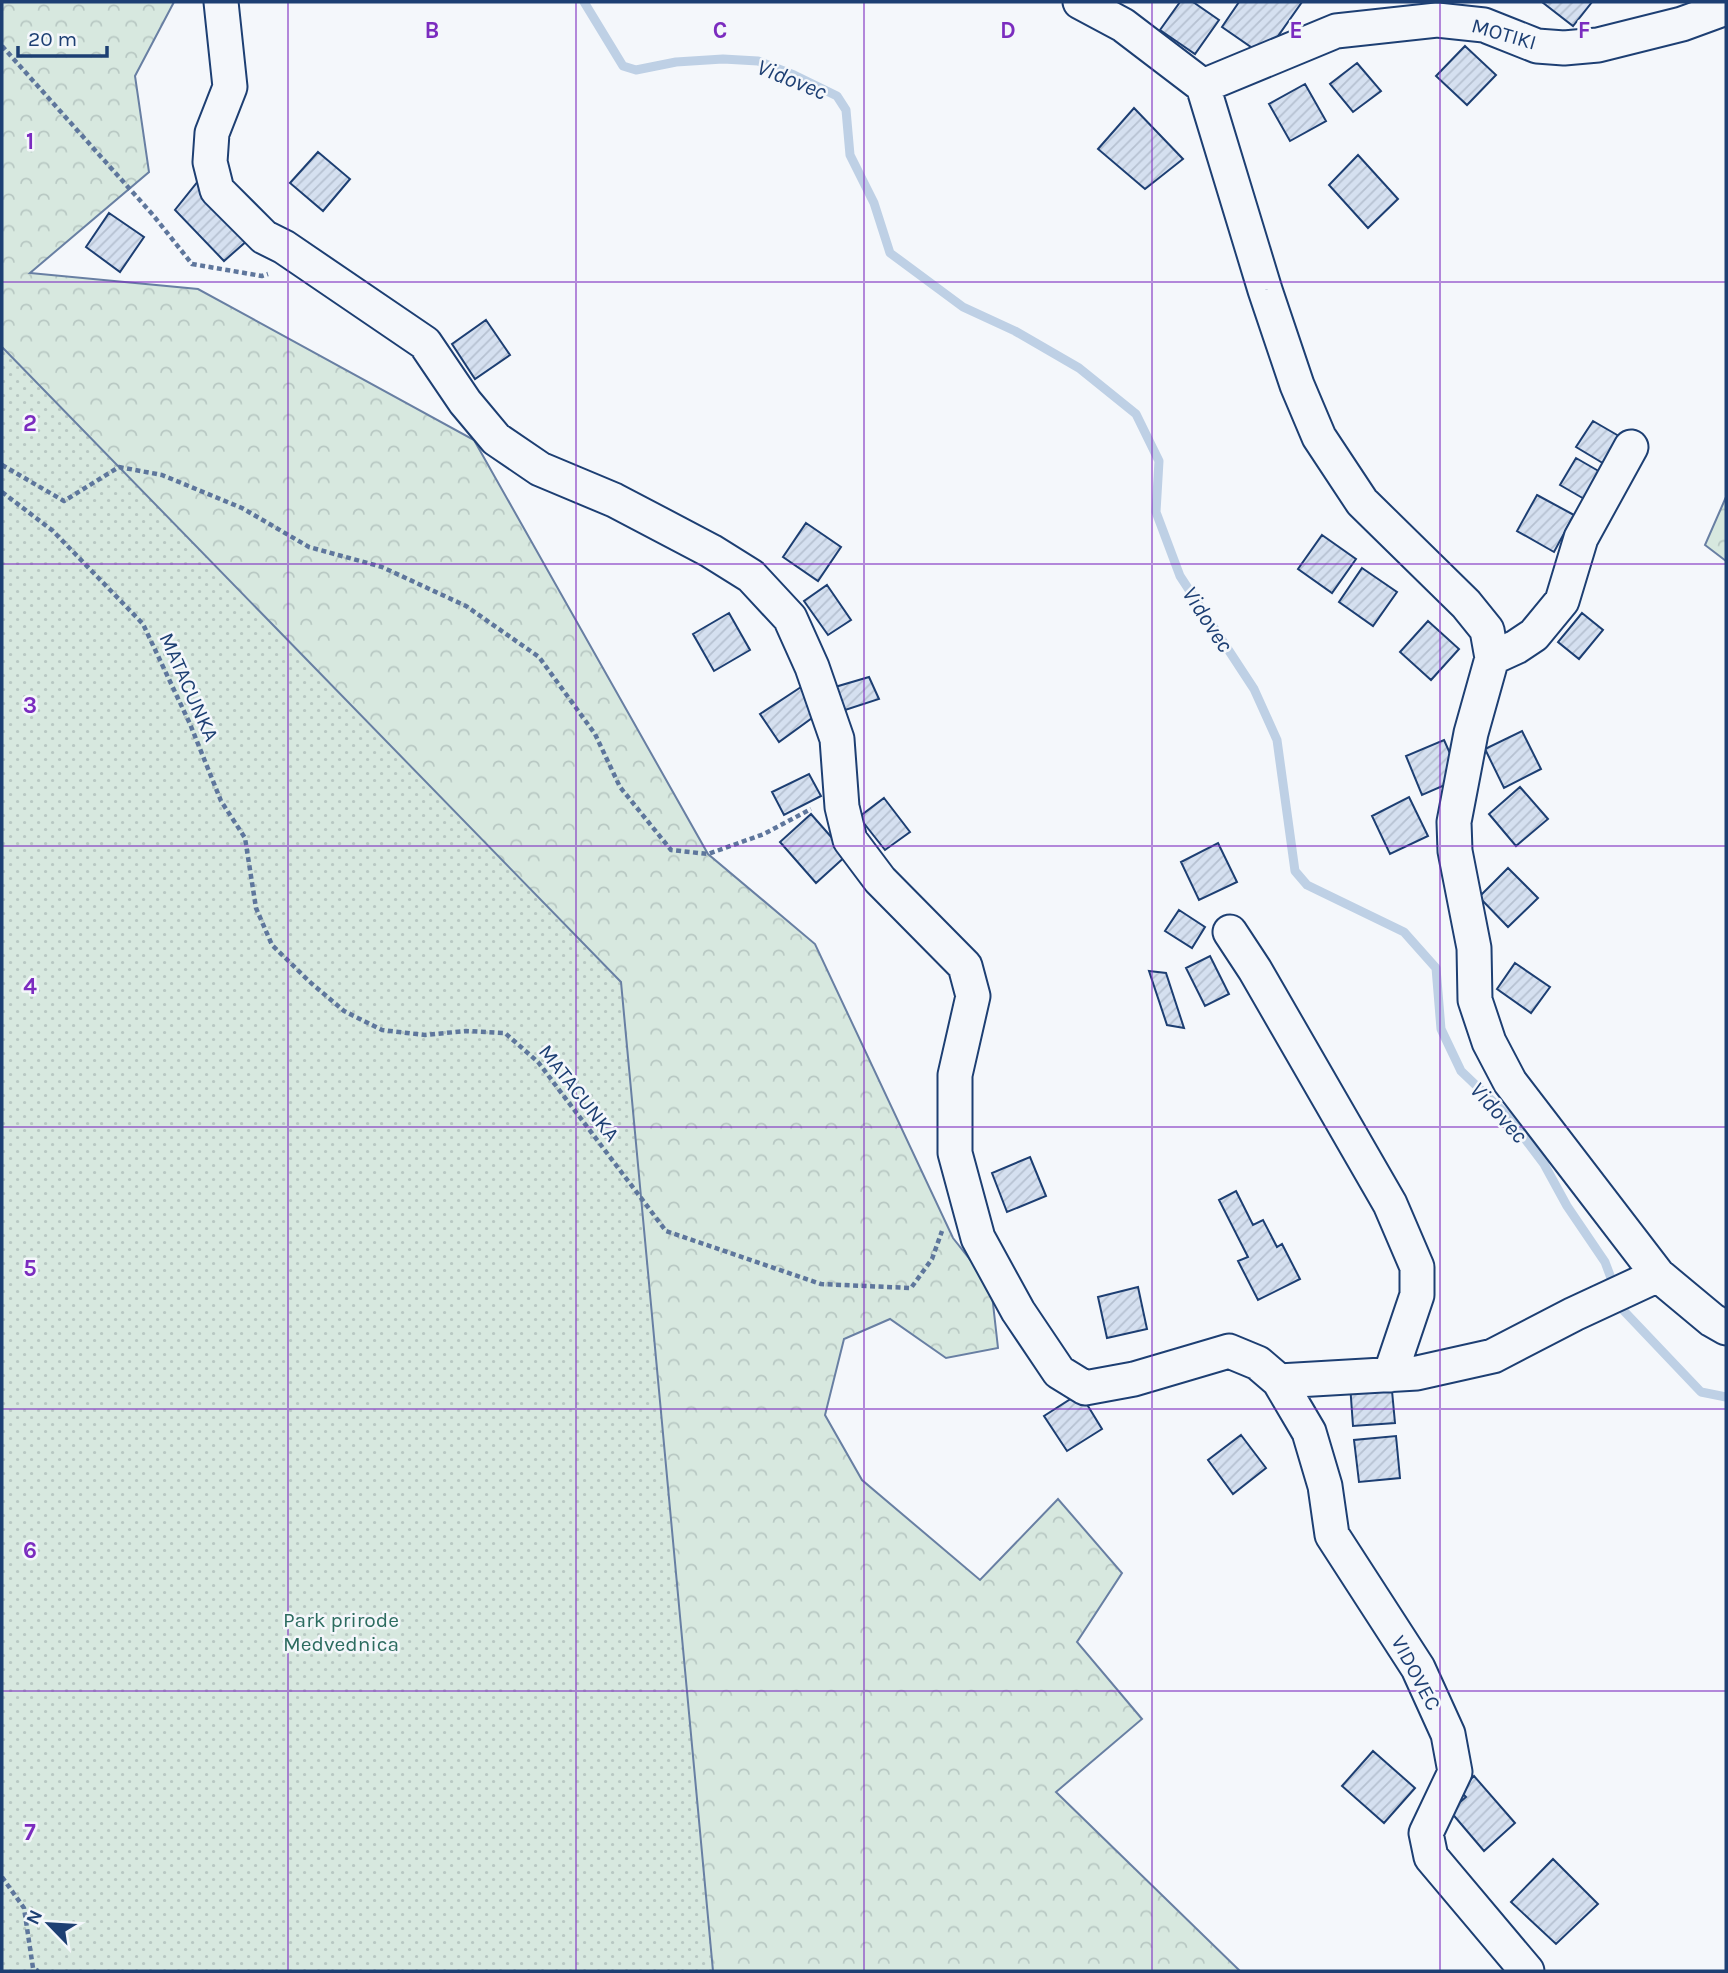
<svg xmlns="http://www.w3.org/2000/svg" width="1728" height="1973" font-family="Karla,sans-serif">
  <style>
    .forest { fill: url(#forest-crowns); stroke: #687fa3; stroke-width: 2 }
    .park { fill: url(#park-dots); stroke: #687fa3; stroke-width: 2 }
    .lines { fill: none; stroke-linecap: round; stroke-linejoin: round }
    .stream { stroke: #bed0e5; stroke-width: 9 }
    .building { fill: url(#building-hatch); stroke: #1d3f73; stroke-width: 2 }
    .minor-casing { stroke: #1d3f73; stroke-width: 37 }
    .path { stroke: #5e769c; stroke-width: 4.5; stroke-dasharray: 5 3.5; stroke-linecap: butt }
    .minor { stroke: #f4f7fb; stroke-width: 33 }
    .grid { fill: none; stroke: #7b2cbf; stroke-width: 2; stroke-opacity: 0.55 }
    .labels { text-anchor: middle; stroke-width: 5; stroke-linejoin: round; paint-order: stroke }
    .street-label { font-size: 21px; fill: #1d3f73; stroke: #f4f7fb }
    .park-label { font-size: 21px; fill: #2c6c60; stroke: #f4f7fb }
    .water-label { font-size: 23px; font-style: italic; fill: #1d3f73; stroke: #f4f7fb }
    .grid-label { font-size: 23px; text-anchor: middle; font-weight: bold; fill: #7b2cbf; stroke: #f4f7fb; stroke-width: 5; stroke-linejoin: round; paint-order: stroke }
  </style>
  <defs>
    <pattern id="forest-crowns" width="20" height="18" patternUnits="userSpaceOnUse" patternTransform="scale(1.75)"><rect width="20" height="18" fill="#d7e8df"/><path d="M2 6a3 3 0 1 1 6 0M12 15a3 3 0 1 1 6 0" fill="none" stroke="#b8c8c3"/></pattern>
    <pattern id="park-dots" width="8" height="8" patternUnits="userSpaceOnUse" patternTransform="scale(1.75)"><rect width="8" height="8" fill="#d7e8df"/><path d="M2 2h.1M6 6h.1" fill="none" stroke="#b8c8c3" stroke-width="1.8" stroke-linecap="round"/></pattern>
    <pattern id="building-hatch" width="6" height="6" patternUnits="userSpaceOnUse" patternTransform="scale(1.75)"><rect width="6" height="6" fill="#d5e0f0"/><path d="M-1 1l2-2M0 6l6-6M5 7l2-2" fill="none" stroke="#b6c1d1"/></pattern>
  </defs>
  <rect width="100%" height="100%" fill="#f4f7fb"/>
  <path class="forest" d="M2,2H174L135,76L149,172L30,273L198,289L474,440L708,854L815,944L953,1238L991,1286L998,1348L946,1358L890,1319L844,1339L825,1415L862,1480L980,1580L1058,1499L1122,1573L1077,1642L1142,1719L1056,1792L1240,1971H2Z
    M1726,497V561L1705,545Z"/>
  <path class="park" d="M2,347L621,982L713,1971H2Z"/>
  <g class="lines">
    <path class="stream" d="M584,2L623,66L636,70L676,62L723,59L758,61L794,75L837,96L846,110L850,155L874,203L890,253L963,307L1015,331L1079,368L1136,414L1159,461L1156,512L1180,576L1254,689L1277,740L1295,871L1307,885L1404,932L1436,968L1441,1029L1461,1071L1507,1115L1544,1164L1567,1206L1605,1262L1623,1310L1701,1392L1726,1397"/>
  </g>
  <path class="building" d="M1180,2H1193L1219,20L1195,54L1160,30Z
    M1239,2H1302L1264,56L1222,27Z
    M1542,2H1592L1573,26Z
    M1465,46L1496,75L1467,105L1436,76Z
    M1357,63L1381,91L1353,112L1330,84Z
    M1305,84L1326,121L1290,141L1269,104Z
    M1134,108L1183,159L1145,189L1098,149Z
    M318,152L350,179L323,211L290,183Z
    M1358,155L1398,199L1368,228L1329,185Z
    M199,180L257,232L224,261L175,210Z
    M109,213L144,237L120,272L86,247Z
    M486,320L510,355L475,379L452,344Z
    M1593,421L1624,439L1606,465L1576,447Z
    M1576,458L1602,473L1586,500L1560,485Z
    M1537,495L1574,515L1554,552L1517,531Z
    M806,523L841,547L818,581L783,557Z
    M1322,535L1356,559L1332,593L1298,569Z
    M1362,568L1397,592L1373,626L1339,602Z
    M827,585L851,620L828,635L804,601Z
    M729,613L750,650L714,671L693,634Z
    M1582,613L1603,630L1579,659L1558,642Z
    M1428,621L1459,649L1431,680L1400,652Z
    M869,677L879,699L845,710L835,687Z
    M804,685L823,710L779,742L760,714Z
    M1522,731L1541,769L1504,788L1485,749Z
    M1444,740L1461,778L1422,795L1406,756Z
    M809,774L821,796L784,815L772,792Z
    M1520,787L1548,819L1516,846L1489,814Z
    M1409,797L1428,836L1390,854L1372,816Z
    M884,798L910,832L885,850L859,817Z
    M811,814L847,855L816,883L780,842Z
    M1218,843L1237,882L1199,900L1181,862Z
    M1508,868L1538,898L1508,927L1479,897Z
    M1179,910L1205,927L1192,948L1165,931Z
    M1210,956L1229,994L1205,1006L1186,968Z
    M1515,963L1550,987L1531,1013L1497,989Z
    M1149,971L1166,973L1184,1028L1167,1025Z
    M1030,1157L1046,1196L1007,1212L992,1173Z
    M1236,1191L1253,1225L1263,1220L1277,1247L1282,1244L1300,1279L1258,1300L1238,1261L1248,1257L1219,1200Z
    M1138,1287L1147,1329L1107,1338L1098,1297Z
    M1391,1380L1395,1423L1353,1426L1350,1384Z
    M1080,1393L1102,1429L1067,1451L1044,1416Z
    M1241,1435L1266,1468L1233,1494L1208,1460Z
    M1396,1436L1400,1478L1359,1482L1354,1440Z
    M1373,1751L1415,1788L1384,1823L1342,1786Z
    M1474,1776L1515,1823L1484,1851L1450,1811L1466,1797L1459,1790Z
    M1553,1859L1598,1904L1556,1944L1511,1902Z"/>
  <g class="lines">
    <g class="minor-casing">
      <path id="minor" d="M221,2L230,87L212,133L210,162L217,190L264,237L284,247L425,343L465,402L496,439L540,469L614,500L711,551L751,576L790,618L812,667L837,739L842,807L850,840L880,880L965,966L973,996L955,1075V1153L978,1238L1018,1311L1059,1372L1085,1388L1134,1379L1229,1351L1258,1363L1279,1381L1309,1432L1325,1486L1332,1535L1418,1668L1448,1734L1455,1772L1426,1833L1431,1857L1527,1971
        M1080,2L1123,25L1203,86L1265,290L1297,385L1319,437L1362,502L1466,604L1487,630L1492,658L1471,733L1454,822L1455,851L1474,948L1475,1000L1489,1042L1510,1082L1658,1275L1712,1320L1726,1328
        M1203,86L1336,31L1437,20L1484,25L1537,46L1564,48L1598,45L1682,24L1726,8
        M1492,658L1516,647L1534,635L1562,601L1581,538L1631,447
        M1230,932L1255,970L1390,1204L1417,1267V1295L1390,1375
        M1279,1381L1417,1373L1493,1356L1574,1314L1658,1275"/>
    </g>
    <path class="path" d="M2,46L153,215L192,264L262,276L268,274
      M2,465L64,501L119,467L162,475L242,508L309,547L382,567L466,606L539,657L595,734L620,787L671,850L708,854L764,834L811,809
      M2,492L53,531L143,624L190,724L221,801L245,838L256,908L272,945L311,983L344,1011L382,1030L425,1035L466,1031L505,1033L538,1062L666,1231L821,1284L911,1288L932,1259L942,1231
      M2,1877L24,1908L33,1968L38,1971"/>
    <use href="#minor" class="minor"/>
  </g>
  <path class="grid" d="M288,2V1971M576,2V1971M864,2V1971M1152,2V1971M1440,2V1971M2,282H1726M2,564H1726M2,846H1726M2,1127H1726M2,1409H1726M2,1691H1726"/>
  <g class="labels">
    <g class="street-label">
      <text transform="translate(1504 34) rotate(16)" y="7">MOTIKI</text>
      <text transform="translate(189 687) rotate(66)" y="7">MATACUNKA</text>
      <text transform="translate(579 1093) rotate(52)" y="7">MATACUNKA</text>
      <text transform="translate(1416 1673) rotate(62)" y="7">VIDOVEC</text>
    </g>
    <g class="park-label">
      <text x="341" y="1627">Park prirode<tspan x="341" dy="24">Medvednica</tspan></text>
    </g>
    <g class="water-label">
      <text transform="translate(792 79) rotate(22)" y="8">Vidovec</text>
      <text transform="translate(1208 619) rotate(57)" y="8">Vidovec</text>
      <text transform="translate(1499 1112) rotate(48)" y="8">Vidovec</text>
    </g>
  </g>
  <g class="grid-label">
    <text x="432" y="38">B</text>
    <text x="720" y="38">C</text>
    <text x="1008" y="38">D</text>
    <text x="1296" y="38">E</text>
    <text x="1584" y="38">F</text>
    <text x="30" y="149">1</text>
    <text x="30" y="431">2</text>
    <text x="30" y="713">3</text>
    <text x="30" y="994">4</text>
    <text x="30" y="1276">5</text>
    <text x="30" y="1558">6</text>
    <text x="30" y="1840">7</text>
  </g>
  <rect width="1728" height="1973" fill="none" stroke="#1d3f73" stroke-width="7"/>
  <g transform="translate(49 1924) rotate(295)" stroke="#f4f7fb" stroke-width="5" paint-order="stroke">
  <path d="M0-5L12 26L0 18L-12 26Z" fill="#1d3f73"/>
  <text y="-10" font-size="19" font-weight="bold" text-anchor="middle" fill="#1d3f73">N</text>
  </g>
  <path d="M18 46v10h89v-10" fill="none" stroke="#1d3f73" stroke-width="3.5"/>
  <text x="28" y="46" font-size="21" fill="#1d3f73" stroke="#f4f7fb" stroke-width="5" paint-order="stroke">20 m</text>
</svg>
